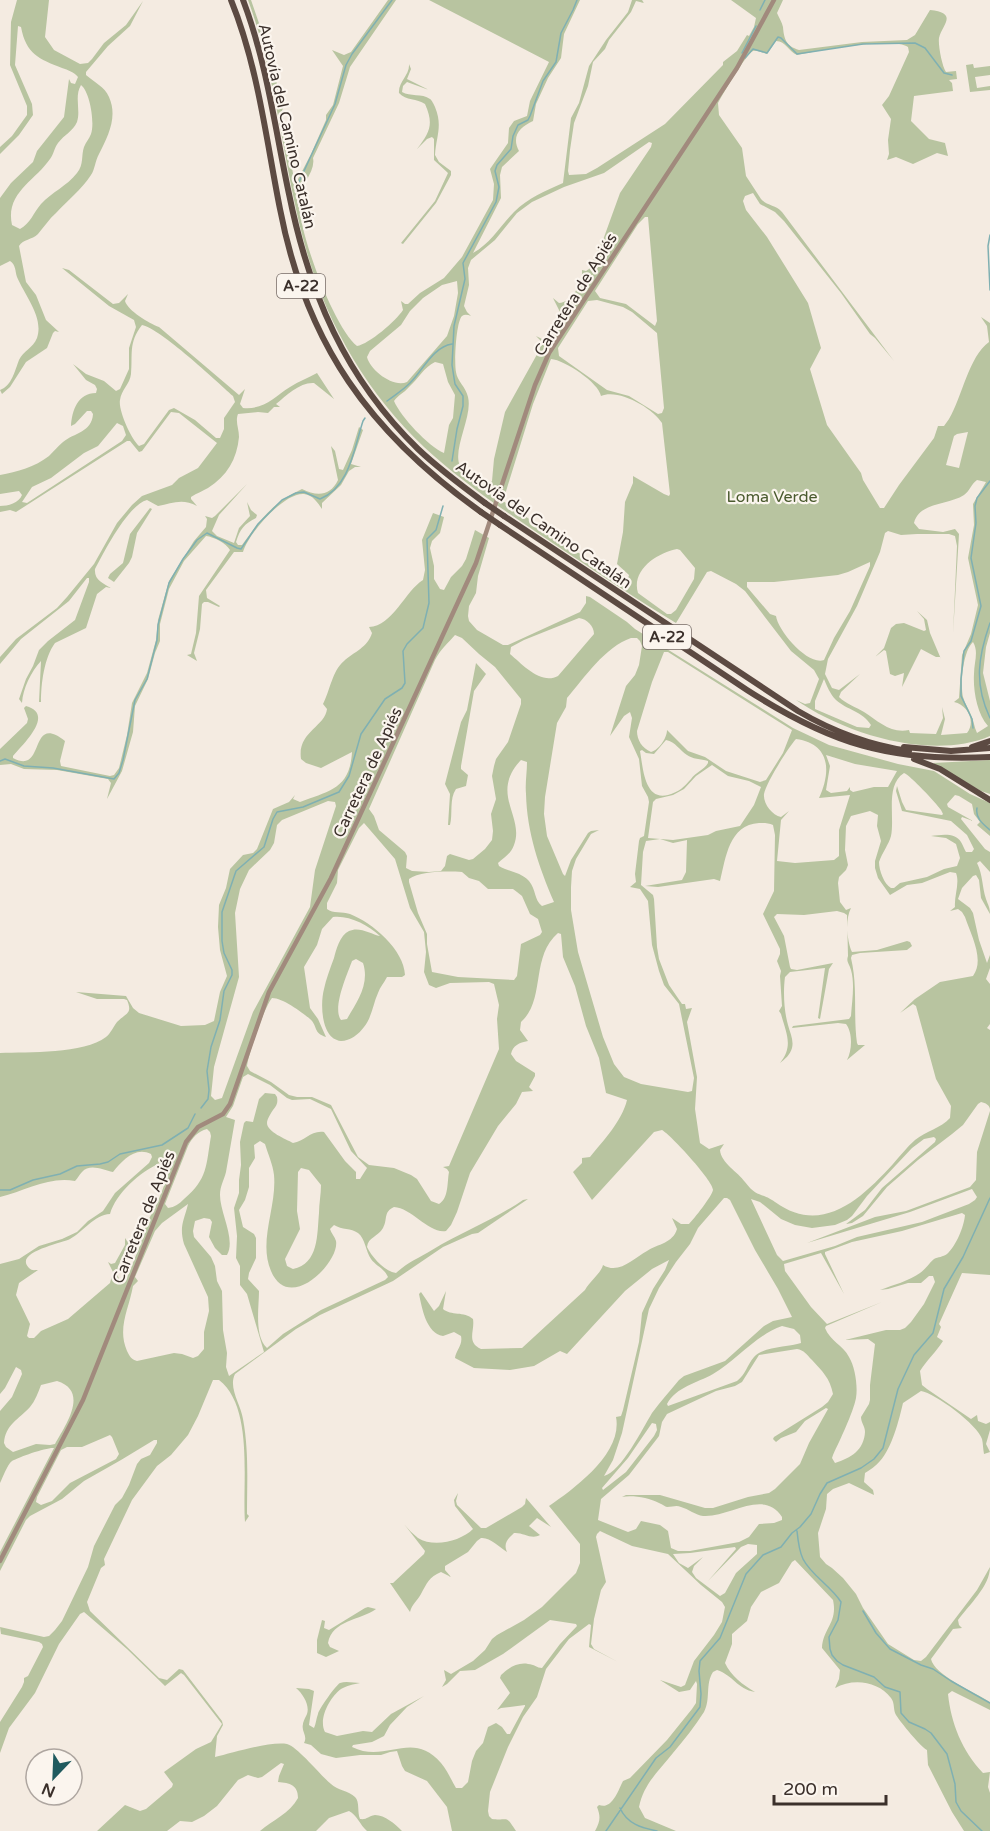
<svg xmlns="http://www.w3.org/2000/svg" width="990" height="1831" font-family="'Varela Round',sans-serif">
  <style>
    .green { fill: #b8c4a0; fill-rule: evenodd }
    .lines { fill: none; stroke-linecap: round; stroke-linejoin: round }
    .stream { stroke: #7fb0b2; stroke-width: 1.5 }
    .secondary { stroke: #a18a7d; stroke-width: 4.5 }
    .highway { stroke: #5c4a42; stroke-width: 6 }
    .highway-bridge { stroke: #5c4a42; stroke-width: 6 }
    .labels { text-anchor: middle; stroke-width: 4.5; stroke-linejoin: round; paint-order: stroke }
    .shield { fill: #fbf5ee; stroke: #756b66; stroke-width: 1.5 }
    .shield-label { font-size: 15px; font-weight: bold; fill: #3b302b }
    .street-label { font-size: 16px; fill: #3b302b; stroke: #fbf5ee }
    .park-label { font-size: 16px; fill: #4a5a2e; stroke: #fbf5ee }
  </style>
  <rect width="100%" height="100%" fill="#f4ebe1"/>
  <path class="green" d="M17,0H49L45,37L54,50L80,64L88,63L92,59L104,43L126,25L143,1L130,26L108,46L86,72V75C94,82 105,87 109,97C118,117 108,136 99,154C95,161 95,169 91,175C81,190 68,200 56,213C49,219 44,227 38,234C32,240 23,239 19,246L26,282L36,295L46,320L59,332L55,331L53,333L47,348L26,362L10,387L2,394L0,390C12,386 15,370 19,360C23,351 33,348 37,338C44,317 25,296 17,277C15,271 16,265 10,261L0,266V198L11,183L33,162L37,151L64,117L69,79L71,83L75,84L78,77C74,72 68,70 62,68C39,59 26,54 21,27L18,26L15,65L32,104L33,115L19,135L0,154V147L12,136L27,115V106L10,65L11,22ZM81,85C90,92 95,123 91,134C89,139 86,142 84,147C81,156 84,164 77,173C67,186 52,192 41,204C34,212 30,224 20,229L12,225C5,193 35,181 50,159C54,154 54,148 58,143C64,135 73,131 77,122C81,110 74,97 81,85Z
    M248,0H251L271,58L281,102L284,105L282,111L295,185L311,154L326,120V115L333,105L343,66L332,50L344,55L351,52L388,0H396L350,67L339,103L313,158C316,172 299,186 299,201C298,231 334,328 357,346C369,344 396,321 403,310L401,301L405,304H408L420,293L444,278L462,257L493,200L494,184L490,169L508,143L509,128L514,121L527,116L530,101L549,62L429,0H580L564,34L561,58L548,78L536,104L533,121C520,127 511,136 519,151L502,167L500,175L501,198L473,253C491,243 500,226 514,212C528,198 545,191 563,183L571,118L579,103L589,66L606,40L628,12L632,0H642L644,3L636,1L631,12L609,40L605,49L593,62L588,86L574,123L570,150L568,171L569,175L586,174L597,168L665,124L723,65V62L737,51L747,35L749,36L754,27L756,18L731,0H783L777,13C779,18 782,22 783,27C784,39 786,46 799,50L862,42L907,40L915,35L930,10C959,13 942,25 939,38C938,45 942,66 946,72L956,71L957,79L949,80L952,83L953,91L914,96L911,121L929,139L945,143L948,156L937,153L913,164L896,157L887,160L889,154L888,140L891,119L882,105L889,96L909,52L908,47C892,36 819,51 797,55C789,52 786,41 776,41L767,54C764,53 757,50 753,51C746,54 723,94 718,103L719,115L742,148L746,176L761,199C767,206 776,205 782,212L894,361L875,338L870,334L841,293L784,221L775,212L760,204L753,193L745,196L743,201L746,210L767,237L808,303L821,348L810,369L827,425L861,473L863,480L880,508H884L899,485L934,438L938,426H944L949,419C962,397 969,356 989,342L987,326L981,317L990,323V633L986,647L983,673L990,701V736C932,761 845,734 796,700L805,704L810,703L819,679L814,670L791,651L745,591L736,584L711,571L707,572L676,623C639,601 603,576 566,552C517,519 467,487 424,447C369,395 329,328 308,256C283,171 279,84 248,0ZM649,142L652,143L651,147L620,193L603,240L589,269L586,271L582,270C583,283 572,302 559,303L553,298L561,314L547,337L542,339L536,336L541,341L540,349L505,412L494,459L492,481L489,485H483L460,466C452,449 473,416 468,397C466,387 457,381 456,372C454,363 456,322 462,316C465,314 468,315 471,316L467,312L464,306L469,285L468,268L471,260L495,240L517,213L532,202L564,187L604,173ZM645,217H648L657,321L655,326L626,304L600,298L595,291L638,224ZM457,281L458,293L454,316L447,336L407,382C393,388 370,370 367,357L370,351L401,325L410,311L423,298L442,285ZM597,300L623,307L632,312L657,333L664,408L662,413L658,414L629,396L607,390L559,356L558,348L588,301ZM551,359C565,360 599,383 601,396C618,388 653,408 662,423L670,494L669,496L664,494L633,476V483L625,502L623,532L617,564L629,575L627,582H621L503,501L533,404ZM435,362L443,364L448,382L455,395L453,418L449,425L444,453C428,446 401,417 394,401C398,395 404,393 409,387C418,379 424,367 435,362ZM968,432L959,468L946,465L954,436L957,434ZM977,480L986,482L973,504L974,525L968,558L978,605L971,634L962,655L959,698L954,702C968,705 976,722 967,733L941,735L945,719L942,707L943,718L936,734L910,733L909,730C891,734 878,721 864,712C856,707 846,704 839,697L841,692L860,674L839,690L832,688L825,674L828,659L857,606L880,552L885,533L888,531L901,535L917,534H949L955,536L957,546L953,634L959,534L955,529L943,532L919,529L914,523C919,502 949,505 964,495C970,491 971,484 977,480ZM677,549L680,550L695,568L694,579L676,610L671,614H667L638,593C631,570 657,553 677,549ZM870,562V566L850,611L834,638L824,660C808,666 778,631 776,616L770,614L747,587V582H774L838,575L848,572ZM973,642C979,652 974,662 974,674C973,690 977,714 988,726L977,733C974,727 974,721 971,715C969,709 965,704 963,697C960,684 963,651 973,642ZM824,679C827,686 830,694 836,700C847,710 862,711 871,725L869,728L857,727L815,709V701Z
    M409,64L411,69L407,79L429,90L407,82L403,86L402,92C410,97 422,93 430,99C432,100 434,105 435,107C443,126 436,137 435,155L439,162L451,171V175L436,203L403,244L401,243L435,201L448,173L434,160V139L432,137L427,139L417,149C430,132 434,124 425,104C417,98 406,101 399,93C398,82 410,75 409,64Z
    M973,64L974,68L990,66V75L975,77L977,88L990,86V90L970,92L966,65Z
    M62,268L69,270L113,304L119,303L128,294L125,301C128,311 149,323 159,327L239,395L245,389L240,404L243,408C264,410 274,397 290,387C299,381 308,378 317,373L334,399L314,383C300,382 287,395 276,404L280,407H274L268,413L258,412L238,414C235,422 239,428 239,437C237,459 227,476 208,488C203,491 197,493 191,497V499L197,506C183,498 172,503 158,506L147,500C128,505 104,552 95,569C94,580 103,583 111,588L106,587L97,594L86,628L55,643C44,658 41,684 41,702H39L41,661C31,672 23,688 22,703L19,699L26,679L33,666L39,650L48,641L75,620L89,582V578H87L69,601L21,639L0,664V657L16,639L57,608L67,597L94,564L117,523L132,505L142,496L172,485L179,478L198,468L217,443L179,413L171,412L142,451L139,452L130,441H127L16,512L10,510L0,512V506C8,506 19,503 22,495L19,491L0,494V475C17,472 35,467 49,456C54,451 58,446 63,442C74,433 92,432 93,414L91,411H87L75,424L71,426C72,410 78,393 96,393L97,389L95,385L86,380L73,364L86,374L104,381L116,391L120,389L129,369V348L136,327L134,320L109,306ZM142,325C161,329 215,380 233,396L235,402L224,418V429L220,438H216L195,420L174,408L169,410L144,444L139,446C131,439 118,410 120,400C121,390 130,384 131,374C133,355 128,343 142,325ZM117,423L123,426L126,435L122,441L27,503L22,502L32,487L51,478L84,453L98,446Z
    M359,427L363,430L351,464L361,467H355L349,471L341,485L322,503V509C318,503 313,495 304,494C284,492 248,534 243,552H234L206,590L207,598L220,606L219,607L208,602H204L202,604L200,629L194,653L197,661L187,655L191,654L196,633L199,596L230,550C226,543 214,537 206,536L184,561L169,589L160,624V641L155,653L148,679L135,706L133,732L122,771L107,799L111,783L108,779L57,770L24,769L11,764L0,765V749L27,723L28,719L24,708L26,706C56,714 22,745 13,756V758C46,776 28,712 65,741L60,761L61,766L110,776L114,775L119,768L127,735L132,703L147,673L156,640L158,620L169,581L194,541L206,527L207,519L205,516L212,518L215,516L247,484L219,515L212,531L217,536L234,543L239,528L250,516L247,502L251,510L257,515L256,518C244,524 240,529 236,542L238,545H242C261,519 272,503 302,489C316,496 330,497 338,480L331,446L335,451L339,469L343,470L352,450Z
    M150,508L152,509L137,533L132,557L129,563L114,582L108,578L110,574L123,563L130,534Z
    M433,513L444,517L440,533L432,541L430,548L434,566V579L440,589L444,590L451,577L462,566L466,559L475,530L489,538L478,576L476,593L469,606L468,616L469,621L477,630L503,645H508L580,612L586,603V596L590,597L627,622L635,629L793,728L829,745L898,764L934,771L970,794L990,803V836L977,825L980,822L974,814L972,804L959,796L955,795L947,804L948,807L973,821L962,817L961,819L985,849L990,852V872L980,861L977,863C983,875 982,887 986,899C988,905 990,907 990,914L981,898L979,880L976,875L973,876L962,888L958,899L970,908L973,913L979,940L987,963L990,955V968L986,979L990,984V1024L987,1028L990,1030V1109C989,1105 986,1103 981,1102L978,1104L963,1125L952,1134L918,1160L887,1187L863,1216L852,1223L846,1224L865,1210L882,1188L935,1142L936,1139L934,1137L924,1139L912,1148L867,1196L852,1216L847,1220L835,1225L812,1228L795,1225L781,1219L760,1202L751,1199L777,1255L783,1261L835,1246L857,1237L922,1222L969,1204L975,1200L977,1197L972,1189L910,1212L807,1243L875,1217L906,1211L970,1187L976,1180L977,1152L990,1111V1275L962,1273L939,1324L941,1327L937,1337L943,1341C936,1352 927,1360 920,1371L922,1385L927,1389L971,1419L977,1415L978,1421L986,1424L990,1422V1430L986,1444L990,1452L984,1454C983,1449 983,1443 982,1439C978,1425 935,1393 921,1391L903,1403C899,1420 892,1448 880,1461C876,1466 870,1470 865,1473L864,1482L873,1490L874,1495L849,1483L833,1489L827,1494L826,1509L818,1533L820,1557L826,1564L832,1568L843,1578L856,1594L863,1608L888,1644L914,1660L921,1661L926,1657L977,1590L990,1567C990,1586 969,1605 958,1620L959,1625L962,1628L953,1629L931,1659C934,1675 976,1693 990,1702V1710L952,1691L948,1694C951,1723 962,1751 983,1773L990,1772L988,1787L990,1793V1831H964L952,1812L928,1765L927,1750C919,1745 902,1724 896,1715C893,1710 895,1703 891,1698C878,1681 853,1678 835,1688L839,1679L840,1670L822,1648C823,1628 838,1623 833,1600L795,1560L792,1562L779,1583L761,1592L751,1607L747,1621L732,1634V1644L725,1663C731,1676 743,1685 755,1692C737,1689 733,1675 717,1670L713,1672C705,1684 711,1699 704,1712C695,1726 684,1740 673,1753C659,1771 644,1783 639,1807L645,1818L676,1831H595C600,1822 601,1817 597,1807L599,1805C612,1810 618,1791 623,1781L630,1778L667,1740L692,1709L696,1703L697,1684L696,1681L690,1690L679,1692L660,1680L681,1687L685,1685L694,1661L714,1635L722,1622L725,1607L722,1602L701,1585L668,1554L632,1546L600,1531L597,1534L596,1537L606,1582L601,1590L594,1619L591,1644L594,1649L618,1662L589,1647L591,1625L589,1624L569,1639L546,1669L537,1697L523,1717L508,1747L490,1792L488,1811L489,1816L492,1819C509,1821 505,1814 516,1831H452L447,1807L427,1781L405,1771L402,1766L397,1751L390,1752L381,1755H360L336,1758L321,1754L311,1745L304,1743C308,1735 301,1732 303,1724C303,1722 306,1716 307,1714C310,1705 303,1694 296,1688L309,1689L314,1691L309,1725L314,1728C316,1724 316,1719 318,1714C319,1709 336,1685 340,1683C346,1681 354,1683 360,1683C354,1684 346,1686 341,1689C330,1697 318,1719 325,1732L337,1736L363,1731L372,1732L391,1714L424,1696L407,1707L390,1725L384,1736L372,1742L353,1745L352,1747C386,1764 412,1729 441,1763C448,1771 451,1780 456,1788H462L468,1782L472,1761L476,1751L483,1743L488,1727L496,1723L502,1727L507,1734H510L525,1706V1705L501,1708L497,1710L510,1693L500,1678L501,1675C508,1668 518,1662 528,1664C534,1664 537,1668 542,1668L560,1644L577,1626L576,1624L550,1620L503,1654L475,1670L460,1671L447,1684L442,1687L446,1680L444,1670L451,1674L473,1661L485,1650L492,1639L497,1635L524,1620L542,1607L576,1573L580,1563V1544L549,1506C575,1488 623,1453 616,1417L621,1416L623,1410L639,1342L642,1313L653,1289L665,1270L669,1260L652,1269L625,1291L567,1354L560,1351L534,1366L510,1370L474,1368L455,1358C456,1350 463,1345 461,1336L454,1332L443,1336C426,1333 422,1308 419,1294L421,1292L434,1311L439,1306L446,1291L443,1309C451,1316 464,1311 473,1319C475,1331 466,1342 481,1349L522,1348L585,1290C590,1281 601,1273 603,1265C619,1275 634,1258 647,1251C658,1244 673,1243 677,1229L672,1218L681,1224H689C694,1219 712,1196 713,1190C714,1182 671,1135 662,1130L654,1132L592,1200L573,1172L582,1163V1158L590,1157C603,1141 622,1121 627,1100L606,1093L599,1058L586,1026L575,986L563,957L561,934L558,933C530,957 546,1000 521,1022L520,1030L528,1041C519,1043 513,1045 511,1054L516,1061L535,1073V1076L529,1087L533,1091L522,1092L516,1104L498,1126L470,1173L457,1212L451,1225L446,1231C429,1234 412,1208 394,1207C383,1212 388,1219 383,1228C378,1237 368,1237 367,1247C372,1257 384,1271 396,1273C408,1262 419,1258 432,1250C462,1232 494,1220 523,1200L528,1199L478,1233L472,1234L443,1247L393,1281L320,1315L296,1329L235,1374C228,1388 241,1405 243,1419C249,1452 247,1481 247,1514L249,1516L245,1522C242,1483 254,1407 219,1380H213L198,1416L188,1435L171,1455L157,1466L132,1500L104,1559L105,1565L101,1568L87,1602L90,1611L159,1678L167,1680L179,1669L183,1670L222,1721L223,1725L217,1736L215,1757C232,1753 270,1741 287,1744C298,1747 321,1776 331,1784C337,1790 349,1791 355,1797C360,1802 357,1812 360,1819C367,1820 368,1816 375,1815C385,1815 395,1824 402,1831H367C360,1825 357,1815 349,1811L329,1818L316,1831H260C273,1820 290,1813 298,1798C298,1785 290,1783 278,1782L279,1776L284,1764L281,1763L262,1777L258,1778L248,1775L238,1780L217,1806L204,1816L192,1822L180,1821L167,1831H97L125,1805L140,1811L146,1809L172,1787L173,1784L164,1772L196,1749L211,1742L222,1724L184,1675L181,1673L165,1686L127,1649L84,1612L80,1614L59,1644L35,1693L9,1728L0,1753V1722L22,1687L24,1682V1678L28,1676L43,1647L42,1644L39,1642L1,1634L0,1627L44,1637L49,1636L55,1630L62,1621L88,1567L94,1546L115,1505L122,1498L129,1485L137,1464L141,1459L150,1455L157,1443V1440H154L121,1460L84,1481L62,1499L30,1516L26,1520L0,1571V1552L54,1448C47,1447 19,1457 12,1461C7,1465 3,1477 0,1483V1411L12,1397L22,1374L21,1370L16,1367L5,1388L0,1394V1264L19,1259L39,1246L62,1239L77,1232L88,1221L103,1211L115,1193L149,1163L152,1157L151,1154C135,1146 122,1161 113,1172C103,1170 90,1163 82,1172C79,1175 78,1178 75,1181C49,1176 25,1191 0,1197V1053C28,1052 84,1054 106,1037C111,1033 113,1027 117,1022C126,1013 133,1014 127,1000L124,999H97L76,992L126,996L133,1008L139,1013L181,1026L205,1025L214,1021L220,992L227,976L220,950L218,927L219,905L226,888L230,869L243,855L253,853L257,849L273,809L289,802L295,795L293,799L300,802C329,791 350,789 352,752L321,768L306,763L301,759C297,732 325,727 327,709L323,704C330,691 332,671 344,661C354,652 368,647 372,633L369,627C393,626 405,591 423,580L425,570L422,540ZM579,618C587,619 594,626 594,634L558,676C541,685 523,665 510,654L511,647L524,640ZM455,635L462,638L479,654L495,667L521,699V704L508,742L496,759L494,766L492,776L496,799L491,814L493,831L492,840L485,849L473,859L469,860L450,854L447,856L445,866L441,871L429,872L412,871L406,868L407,856L405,852L379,830L374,816L369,809L435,660C440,650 448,643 455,635ZM631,638H637L640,641L642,646L639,665L635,675L626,686L610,736L624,716L630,712L632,718L629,737L639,759L642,786L648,797L649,802L644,836L640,838L639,841L635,874L636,882L630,887L640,889L648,901L652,945L659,971L664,985L679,1004L694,1078L692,1091L688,1092L641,1084L624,1077L614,1064L603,1037L578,952L571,910V887L572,871L576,859L591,834L599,830L591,831L588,833L571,860L565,876L563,874L547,836L544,814L545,797L557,723L566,707L567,698C585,677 605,647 631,638ZM664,652H668L792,730L783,753L766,780L760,782L726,771L705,757L688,751L667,730C667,738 659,750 651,752C642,748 637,740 637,731L652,682ZM796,739C831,744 831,772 819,798L850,795L839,830V856L834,860L795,863L777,861L781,820L789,811L781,817C772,815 763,804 764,794C766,783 788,748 796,739ZM666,740C676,742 679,750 687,755C692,759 701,759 708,761V763C704,770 696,772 691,779C684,787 679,792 668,795C644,801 643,767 640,751L642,750L646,753L654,754ZM826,755L855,764L897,771L888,787H874L853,792L850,790V787L847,791L831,793L826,790L830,766ZM521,760L527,762C527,773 525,783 526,794C527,833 539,867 554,902L542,906C534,900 536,889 529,881C521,872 509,872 499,866L498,863C504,857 511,854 514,845C525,816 489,794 521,760ZM712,765L728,776L749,781L761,787L754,805L740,826L716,831L708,835L673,840L648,838L653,802L656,799L673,795L684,789L696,776ZM904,773C911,776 935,802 941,810L943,814L942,815L906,810L902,802L897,786L896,791L902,811L951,821L967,835L974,849L972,852H966C964,849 963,845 961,842C955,832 941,835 931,836L946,838L956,844L960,858L957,866L944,869L927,877L900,883L894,888H891C884,884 879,870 879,862C882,853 889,844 891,836C895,817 885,785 904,773ZM328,801L335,802L336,806L315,870L310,907L253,1012L222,1098L215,1100L211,1096L214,1067L239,977L235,913L240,889L249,870L270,850L274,843L277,825L282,820ZM870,811L878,815L877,826L881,841L875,861V868L878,878L890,895L907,885L922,883L950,872L956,873C960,883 954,896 955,907L950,911L958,909L962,912L965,917C971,935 985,960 973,976L940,982L915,999L900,1013L913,1004L916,1006L936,1079L951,1106L950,1118C941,1128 926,1131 915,1140C907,1147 900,1156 893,1164C861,1199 822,1236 775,1202C761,1192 757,1198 745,1182C738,1172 721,1163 720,1150L724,1144L709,1149L700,1143L695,1109L697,1077L687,1022L692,1008L686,1009L685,1004H682L669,985L659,959L657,947L654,899L653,895L641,885L643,852L646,841L660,839L673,843L687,840L686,872L682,880L645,886L658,887L714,879L720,881C726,857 729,825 759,823C765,823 769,823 773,825L775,835L774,891L763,914L780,949V954L777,961L781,971L780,976L782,1006L779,1011L781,1014C786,1033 794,1046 780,1063C785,1059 790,1055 792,1048C794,1040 790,1033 788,1025C784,1011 783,992 785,977L790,972L825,968L818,1018L820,1019L829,969L833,963L797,970L791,969L790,967L784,936L774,917L777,914L804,915L837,911L844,913L847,915L848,956C846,962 849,963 851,970C855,984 852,1001 851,1016L849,1019L793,1026L792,1028L838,1023L846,1024C853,1033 852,1051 847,1060L865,1045H858L857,1043C853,1014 858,987 851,958L852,955L860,953L907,950L912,946L910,942L907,941L877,950L852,952C847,942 845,919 851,908L846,910L840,902L838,883L839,877L846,870L848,865L845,850L846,826L851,816ZM364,823L395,859L410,908L424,932L426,952L424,972L429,985L436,988L450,983L489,982L494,984L499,1005L497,1019L499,1049L449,1166L443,1167L447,1169L449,1172C447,1182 449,1198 439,1204L431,1201L417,1179L411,1175L394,1168L369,1165L358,1157L331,1105L312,1097H297L289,1095L271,1082L250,1071L247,1066C249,1052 264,1008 272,998C283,998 303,1013 310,1019C318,1026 313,1033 326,1037L318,1019L310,1008L304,967L317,945L322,929L333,917C349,915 368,925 380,936C371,934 359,926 349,931C340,935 336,950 334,958C330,969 326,979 324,989C320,1004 321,1039 341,1041C350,1041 359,1034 364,1027C372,1017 373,1004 378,993C380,987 384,983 387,977H402L405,975C404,950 373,923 350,914C342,911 333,914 327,909V903L337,883L338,870L359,828ZM462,872L469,878L479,881L488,889H513L517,892L522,896L530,914L538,919L542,932L540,935L521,944L517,976L514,980L458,977L432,972L427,944V934L418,913L409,882V879C420,871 448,871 462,872ZM356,959L363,963C370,984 357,1002 347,1019L341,1020C332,1008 347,975 352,961ZM248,1074L270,1085L287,1098L292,1100L310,1099L331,1109L351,1151L367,1168L360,1179H356V1172L345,1161L324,1132C311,1130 305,1141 293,1143C286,1139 267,1132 267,1123C267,1119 271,1113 273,1110C277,1105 278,1103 277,1097L275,1094L265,1093L259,1099L253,1122L246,1121L244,1123L240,1142L241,1165L239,1180V1193L234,1208L237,1236L236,1258L240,1266V1285L247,1294L264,1352L229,1376L226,1367L227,1353L223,1330L222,1291L217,1281L215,1266L211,1257L194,1237L193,1231L195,1221L204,1218L210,1219L212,1222L209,1237L215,1248L222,1255H227C236,1239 220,1213 220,1195C220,1186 224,1180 226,1172C229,1155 232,1137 235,1120L226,1117L233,1106L243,1077ZM207,1129L210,1132L211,1136C206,1165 208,1179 184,1199C179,1204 175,1207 168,1208L165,1204L188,1146C192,1138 198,1131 207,1129ZM260,1141L265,1144C268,1154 273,1165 274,1175C277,1207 258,1241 271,1271C289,1314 340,1262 336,1241C335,1237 331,1233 330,1229L334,1225C342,1230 351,1228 358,1233C365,1238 366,1252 371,1259C376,1266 384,1268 388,1277L385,1280L321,1310L283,1334L267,1348C254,1336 259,1307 259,1291L248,1279L249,1273L256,1258V1238L254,1234L243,1227L239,1210L245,1200L249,1187V1168L255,1158L254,1145ZM160,1163C166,1163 168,1166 169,1171C161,1196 151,1222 132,1241H127L125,1238V1245L115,1263L111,1264L108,1262L113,1272L110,1283L68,1319L41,1331L34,1338H29L27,1336L30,1324L16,1295L19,1283L38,1270C34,1270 32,1271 29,1268C13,1252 63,1243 70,1239C83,1232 94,1215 110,1214C116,1193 140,1172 160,1163ZM301,1168L309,1170L321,1185C321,1194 319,1204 319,1213C317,1234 319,1264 293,1269L287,1266L285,1259L300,1229L297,1211L298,1172ZM724,1198H727L730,1200L755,1250L778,1289L792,1317L773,1321L764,1326L725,1361L684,1376L679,1380C670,1391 660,1402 652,1413C643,1428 621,1472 604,1476L613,1460L622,1433L649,1309L659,1288L676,1262L690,1244L698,1228ZM188,1204C184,1221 179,1226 184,1244L208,1297L209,1311L204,1332V1349L198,1356L193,1358L182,1354L174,1353L137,1361C131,1359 130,1357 127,1351C117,1328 129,1309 133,1286L138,1281L135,1277L155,1231L162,1223ZM962,1213L965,1215C964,1227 956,1246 947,1254C943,1257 938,1257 934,1259C929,1263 926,1269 920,1273C909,1281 893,1285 880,1290L888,1289L908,1283H921L929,1276H933L935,1282L924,1304L911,1322L905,1328L900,1330H886L845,1340L868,1339L875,1344L870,1385V1400L869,1404L861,1417C861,1423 865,1426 865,1432C864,1450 851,1458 835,1463L832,1458L833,1455C840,1440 853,1413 856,1398C858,1386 855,1367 849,1357C843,1345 830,1341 825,1328L826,1326L882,1302L827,1324L811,1307L785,1271L784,1264L821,1253L844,1294L825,1254V1252L852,1242L902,1231ZM138,1240L141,1241V1243L128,1275L126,1279L120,1281L117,1274C119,1259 126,1249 138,1240ZM782,1326L794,1329L800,1335L801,1343C789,1347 761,1347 754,1357C747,1365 746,1374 737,1381L668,1406L667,1404C676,1387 697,1383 713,1374C737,1360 756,1335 782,1326ZM797,1349C804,1350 807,1355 812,1360C822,1371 830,1378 833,1394L828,1402L822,1407L774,1437L773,1439L776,1442L781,1438L796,1432L805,1421L826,1408L828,1409L809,1443L800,1464L775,1489L769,1493L748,1497L713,1508H705L660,1495H626L622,1497C633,1495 649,1498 659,1503C660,1503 666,1507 667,1507C673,1507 676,1505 681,1507C688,1509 696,1515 703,1516C729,1518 764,1488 782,1517V1520L774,1523L759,1524L749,1537L739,1542L690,1551H678L671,1548L668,1531L660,1525L641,1521L636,1529L628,1532L598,1520L601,1499L629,1475L656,1440L659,1436L662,1422L667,1414L716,1391L735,1386L742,1382L759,1355ZM57,1381C90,1391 65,1426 55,1444L50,1445L36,1444L13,1452L6,1447L4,1443C5,1425 19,1419 30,1407C35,1401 38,1393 41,1385ZM652,1423L656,1424L657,1430L654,1436L626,1472L603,1490L602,1488L628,1458ZM110,1435L112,1437L119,1454L116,1459L70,1483L52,1501L41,1505L36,1502L37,1497L61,1450L67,1447H82ZM748,1544L757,1545V1554L736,1573L725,1593L720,1596L696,1578L692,1572L694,1566L703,1557L688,1568L679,1563L673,1554L690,1553L735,1547L736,1549L708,1581L741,1547Z
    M917,611L927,620L930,633L941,659L940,657H936L921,649L902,687L904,673L895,676L890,674L886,651L884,650L875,657L884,648L891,628L896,624L904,623L924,631L926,630L924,619Z
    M476,663L486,674L474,691L461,766V769L468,775L466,786L456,789C449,799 453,814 450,825H448L450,794L445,784L461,722L467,710Z
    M990,760V794L981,791L933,763Z
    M458,1493L456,1501L457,1505L481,1528H486L522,1507L525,1504L526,1498L551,1527L537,1518L529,1526L540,1535C531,1540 523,1532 514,1533C508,1539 503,1543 507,1552C499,1547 490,1537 481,1538L477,1541L468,1552L445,1566V1570L451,1577L441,1572C429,1577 427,1583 421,1594C417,1601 412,1604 410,1612L390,1583H393L424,1554L425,1551L404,1524C408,1529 413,1534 418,1538C434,1548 461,1541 473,1529L455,1506L454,1500Z
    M368,1607L376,1609C361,1620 332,1620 328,1643L330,1647L339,1651L326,1657L317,1653V1640L322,1620L325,1621L324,1628L329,1630L365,1608Z"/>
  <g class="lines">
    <path class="stream" d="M760,10L765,0
      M742,53L756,26
      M745,58L753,49L767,53L778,37L781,38L797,54L863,44L915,43L925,48L944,73L952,75
      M298,184L335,104L346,65L352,54L392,0
      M990,235L988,246L990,290
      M387,401C395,395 403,390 410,383C423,370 433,347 452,344
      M452,461L457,429L463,406V396L455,384L452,365L454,326L465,279L463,263L496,202L499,187L495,171L497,165L511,149L513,136L518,125L528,120L530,116L543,81L556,62L561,33L573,10L577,0
      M990,623C978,657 974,684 990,718
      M973,728L972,719L961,696V679L964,651L971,641L981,606L971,558L976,523L975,506L977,498L990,481
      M0,761L5,759L24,766L53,768L114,779L119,773L123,760L135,700L147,679L157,640L158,625L169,583L183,559L197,540L207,533L237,548L241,549L258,524L282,500L296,493L304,492L320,499C350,487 354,448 363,421L365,418
      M977,808C975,818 983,824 990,830
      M201,1108L208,1099L209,1090L207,1071L211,1047L220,1020L224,991L232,975V970L224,953L222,941V912L236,871L264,847L273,819L277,812L303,807L339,792L349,776L361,734L385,699L402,688L405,683L403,651L407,644L423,628L429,603L427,539L436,530L443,506
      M0,1190H10L33,1180L60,1174L77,1166L100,1164L108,1162L120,1154L162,1145L188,1128L195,1114
      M797,1531C798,1541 799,1551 803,1559C811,1575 831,1586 841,1602L838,1620L829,1637L830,1649L832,1655L837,1661L843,1665L874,1677L885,1687L900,1692L901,1713L909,1722L925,1729L931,1733L947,1754L955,1784L956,1802L961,1811L982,1831
      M863,1611L876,1633L890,1649L921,1665L933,1669L951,1681L990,1703
      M620,1808C627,1824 642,1828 657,1831
      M606,1831L656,1758L670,1747L700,1707L701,1694L699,1671L700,1661L720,1638L746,1574L763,1555L781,1547L792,1533L800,1527L811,1514L820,1494L827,1483L861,1468L874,1459L883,1448L898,1389L914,1355L933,1333L944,1289L963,1257L990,1198"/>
    <path class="secondary" d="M0,1561L83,1400L186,1142L198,1127L223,1114L230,1104L269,992L331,878L476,563L535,385L549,353L737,68L774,0"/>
    <path class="highway" d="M231,0C258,66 266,139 280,209C306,344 370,433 481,512
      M243,0C267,63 275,129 289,194C309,293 345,378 418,449C439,469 462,486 485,503
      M504,516L798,711C832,731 869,745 909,751
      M500,525L747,690C831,744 890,762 990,757
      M904,747L951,751L990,748
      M972,747L990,741
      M914,759L940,769L990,800"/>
    <path class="highway-bridge" d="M485,503L504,516
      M481,512L500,525"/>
  </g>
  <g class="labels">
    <g class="shield">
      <rect x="277" y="274" width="48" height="24" rx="4.5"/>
      <rect x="643" y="625" width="48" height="24" rx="4.5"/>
    </g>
    <g class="shield-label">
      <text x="301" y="291">A-22</text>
      <text x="667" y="642">A-22</text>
    </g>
    <g class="street-label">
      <text transform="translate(288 126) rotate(77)" y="6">Autovía del Camino Catalán</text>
      <text transform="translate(575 294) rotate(-58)" y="6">Carretera de Apiés</text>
      <text transform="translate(544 524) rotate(35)" y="6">Autovía del Camino Catalán</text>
      <text transform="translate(367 772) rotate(-65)" y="6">Carretera de Apiés</text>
      <text transform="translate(143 1217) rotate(-68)" y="6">Carretera de Apiés</text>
    </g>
    <g class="park-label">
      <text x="772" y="502">Loma Verde</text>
    </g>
  </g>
  <g transform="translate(54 1777) rotate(203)"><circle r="28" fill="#fbf5ee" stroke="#aea6a0" stroke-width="1.5"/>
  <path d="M0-4.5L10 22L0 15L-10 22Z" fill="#1f5a5e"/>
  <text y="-9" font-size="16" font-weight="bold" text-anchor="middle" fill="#3b302b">N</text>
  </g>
  <path d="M774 1795v9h112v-9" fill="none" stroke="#3b302b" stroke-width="3"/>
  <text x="783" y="1795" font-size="18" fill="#3b302b" stroke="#fbf5ee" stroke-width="4.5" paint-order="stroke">200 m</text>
</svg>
